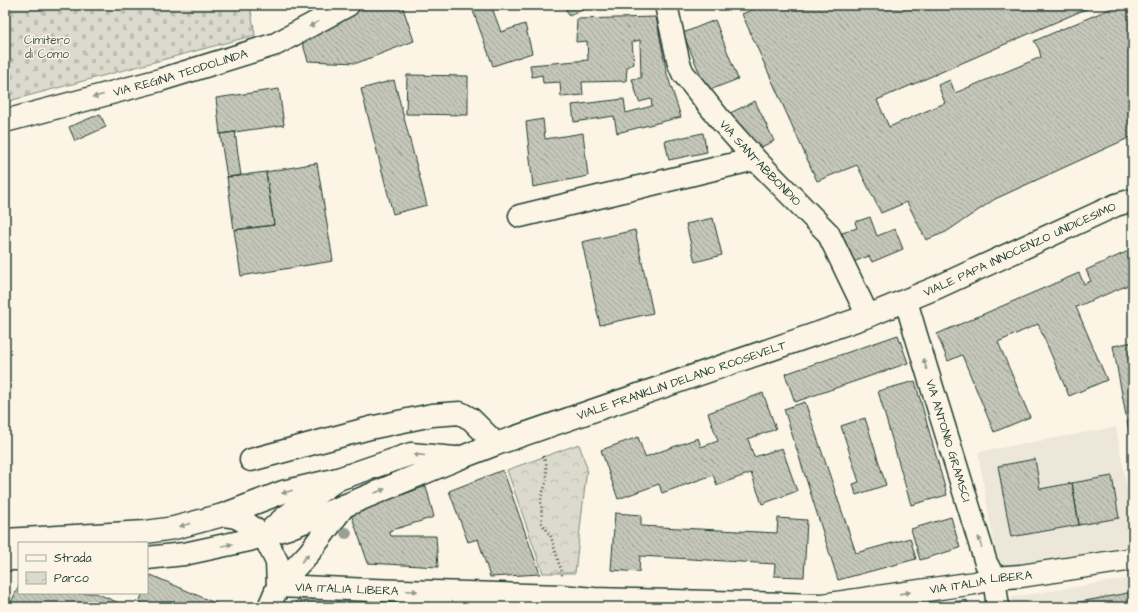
<svg xmlns="http://www.w3.org/2000/svg" width="1138" height="612" font-family="'Architects Daughter',sans-serif">
  <style>
    .built { fill: #ece7d8; fill-rule: evenodd }
    .cemetery { fill: url(#cemetery-stones); stroke: #7e8c80 }
    .park { fill: url(#park-crowns); stroke: #7e8c80 }
    .building { fill: url(#building-back-hatch); stroke: #1f3d34 }
    .lines { fill: none; stroke-linecap: round; stroke-linejoin: round }
    .minor-casing { stroke: #1f3d34; stroke-width: 25 }
    .major-casing { stroke: #1f3d34; stroke-width: 25 }
    .path { stroke: #1f3d34; stroke-width: 2.5; stroke-dasharray: 1 3; stroke-linecap: butt }
    .minor { stroke: #fcf5e5; stroke-width: 22 }
    .major { stroke: #fcf5e5; stroke-width: 22 }
    .tree { fill: #97a194 }
    .oneway { fill: #8e998c }
    .labels { text-anchor: middle; stroke-width: 3; stroke-linejoin: round; paint-order: stroke }
    .park-label { font-size: 12px; fill: #455c52; stroke: #fcf5e5 }
    .street-label { font-size: 12px; fill: #1f3d34; stroke: #fcf5e5 }
  </style>
  <defs>
    <pattern id="cemetery-stones" width="16" height="16" patternUnits="userSpaceOnUse"><rect width="16" height="16" fill="#dcdacc"/><path d="M2 7V4a2 2 0 0 1 4 0v3zM10 15v-3a2 2 0 0 1 4 0v3z" fill="#bcbcb0"/></pattern>
    <pattern id="park-crowns" width="20" height="18" patternUnits="userSpaceOnUse"><rect width="20" height="18" fill="#dcdacc"/><path d="M2 6a3 3 0 1 1 6 0M12 15a3 3 0 1 1 6 0" fill="none" stroke="#bcbcb0"/></pattern>
    <pattern id="building-back-hatch" width="6" height="6" patternUnits="userSpaceOnUse"><rect width="6" height="6" fill="#c5c7b9"/><path d="M-1 5l2 2M0 0l6 6M5-1l2 2" fill="none" stroke="#9fa397"/></pattern>
  </defs>
  <rect width="100%" height="100%" fill="#fcf5e5"/>
  <filter id="ink" filterUnits="userSpaceOnUse"><feTurbulence type="fractalNoise" baseFrequency=".025" numOctaves="2"/><feDisplacementMap in="SourceGraphic" scale="8" xChannelSelector="R" yChannelSelector="G"/><feConvolveMatrix kernelMatrix="1 2 1 2 8 2 1 2 1" color-interpolation-filters="sRGB"/></filter>
  <g filter="url(#ink)">
    <path class="built" d="M1116,427L1133,523V545L998,569L978,452ZM1035,459L1040,489L1112,476L1119,518L1011,537L998,466Z
      M1133,578V607H1013L1012,597Z"/>
    <path class="cemetery" d="M5,5H250L255,35L5,102Z"/>
    <path class="park" d="M579,444L587,468L575,573H543L507,470Z"/>
    <path class="building" d="M373,5H402L414,41L357,63L308,61L302,41L343,16Z
      M471,5H491L501,32L525,24L532,53L493,66Z
      M564,5H594L569,16Z
      M765,5H1095L877,100L889,127L945,103L938,85L950,80L955,93L1041,57L1039,49L1034,41L1119,5H1133V136L995,199L946,232L926,240L907,202L881,213L857,165L817,181L742,14Z
      M656,17L667,74L681,117L617,133L614,116L574,122L572,105L624,99L626,113L652,106L651,99L639,102L632,79L641,78L640,40L632,42L634,64L627,67L626,81L582,82L583,95L561,97L560,82L543,83L542,75L532,77L530,65L588,60L587,41L576,42L577,19Z
      M715,20L738,79L707,91L683,33Z
      M407,75L468,76V115L406,114Z
      M394,80L427,205L393,214L361,89Z
      M279,89L284,125L220,134L216,98Z
      M755,101L774,141L759,148L728,114Z
      M100,114L106,127L75,141L69,127Z
      M543,119L545,139L583,133L588,176L533,187L526,122Z
      M235,132L241,176L227,177L220,134Z
      M703,133L707,152L669,160L665,141Z
      M317,163L333,261L241,276L234,230L274,225L266,172Z
      M266,172L274,225L234,230L227,177Z
      M870,217L877,236L895,229L903,249L872,262L869,256L853,262L842,233L857,228L855,222Z
      M713,218L722,255L695,262L686,224Z
      M635,230L653,313L600,325L582,242Z
      M1133,249V283L1076,307L1107,380L1069,396L1038,324L998,342L1030,417L994,432L962,355L948,361L937,334L1079,273L1084,284L1091,281L1086,270Z
      M898,335L908,363L795,402L785,374Z
      M1133,342V436L1130,437L1113,346Z
      M915,381L947,495L911,505L878,391Z
      M763,393L776,429L748,439L754,457L782,448L797,491L762,504L751,473L717,485L713,475L662,493L659,484L618,499L601,450L638,437L645,457L698,438L701,447L718,441L708,413Z
      M805,402L856,553L910,538L916,559L838,580L784,409Z
      M865,418L886,485L856,495L853,484L859,482L841,426Z
      M1035,459L1040,489L1072,483L1079,525L1011,537L998,466Z
      M503,470L540,574L490,577L478,539L468,542L449,491Z
      M1112,476L1119,518L1079,525L1072,483Z
      M426,486L434,517L389,531L391,536H436L438,567L368,563L351,514Z
      M615,513L641,515V526L777,533L778,518L807,520L804,577L774,576L775,564L640,556L639,572L611,570Z
      M951,517L960,548L920,560L911,529Z
      M151,575L224,607H151L139,602L143,593H147V584Z
      M19,585V593H96L128,607H9Z
      M1133,592V607H1053Z
      M475,595V607H458V596Z
      M299,598L339,599V607H293Z
      M427,598L428,604L410,605V607H358V605Z
      M967,600L968,607H913Z
      M436,603V607H410V605Z"/>
    <g class="lines">
      <g class="minor-casing">
        <g id="minor">
          <path id="s1" d="M666,5L679,64L683,73L723,123L755,159L828,233L868,316"/>
          <path id="s2" d="M5,121L160,80L276,44L348,5"/>
          <path d="M520,216L755,159"/>
          <path id="s3" d="M906,301L916,335L986,563L994,578L998,607"/>
          <path d="M251,460L370,428L432,415L460,413L471,419L496,444"/>
          <path id="s4" d="M278,586L371,590L561,596L594,599L822,605L975,583L994,578L1021,576L1133,559"/>
        </g>
      </g>
      <g class="major-casing">
        <g id="major">
          <path d="M223,515L236,517L245,522L264,536L277,562L278,586"/>
          <path d="M273,528L283,519L305,502L338,479L411,454L455,458"/>
          <path d="M5,540L146,532L174,528L223,515L283,492L338,479"/>
          <path id="s5" d="M147,558L184,554L249,540L288,528L344,506L457,459L496,444L868,316L938,287L1116,205L1133,200"/>
          <path d="M5,559H19"/>
          <path d="M269,607L278,586L309,553L344,506"/>
        </g>
      </g>
      <path class="path" d="M543,456L546,464L547,480L541,498L542,523L551,537L562,573V578"/>
      <use href="#minor" class="minor"/>
      <use href="#major" class="major"/>
    </g>
    <circle class="tree" cx="346" cy="533" r="6"/>
    <defs><path id="oneway-solid" d="M-6-.8H1V-3.2L6.5 0L1 3.2V.8H-6Z"/></defs>
    <g class="oneway">
      <use href="#oneway-solid" transform="translate(314 24) rotate(151)"/>
      <use href="#oneway-solid" transform="translate(98 96) rotate(165)"/>
      <use href="#oneway-solid" transform="translate(925 364) rotate(-108)"/>
      <use href="#oneway-solid" transform="translate(419 455) rotate(-175)"/>
      <use href="#oneway-solid" transform="translate(380 491) rotate(-23)"/>
      <use href="#oneway-solid" transform="translate(287 492) rotate(164)"/>
      <use href="#oneway-solid" transform="translate(185 525) rotate(164)"/>
      <use href="#oneway-solid" transform="translate(980 542) rotate(-107)"/>
      <use href="#oneway-solid" transform="translate(227 545) rotate(-12)"/>
      <use href="#oneway-solid" transform="translate(305 558) rotate(-48)"/>
      <use href="#oneway-solid" transform="translate(412 591) rotate(2)"/>
      <use href="#oneway-solid" transform="translate(905 593) rotate(-8)"/>
    </g>
  </g>
  <g class="labels">
    <g class="park-label">
      <text x="47" y="44">Cimitero<tspan x="47" dy="14">di Como</tspan></text>
    </g>
    <g class="street-label">
      <text dy="4" stroke="none"><textPath href="#s2" startOffset="182">VIA REGINA TEODOLINDA</textPath></text>
      <text dy="4" stroke="none"><textPath href="#s1" startOffset="189">VIA SANT'ABBONDIO</textPath></text>
      <text dy="4" stroke="none"><textPath href="#s5" startOffset="928">VIALE PAPA INNOCENZO UNDICESIMO</textPath></text>
      <text dy="4" stroke="none"><textPath href="#s5" startOffset="565">VIALE FRANKLIN DELANO ROOSEVELT</textPath></text>
      <text dy="4" stroke="none"><textPath href="#s3" startOffset="146">VIA ANTONIO GRAMSCI</textPath></text>
      <text dy="4" stroke="none"><textPath href="#s4" startOffset="705">VIA ITALIA LIBERA</textPath></text>
      <text dy="4" stroke="none"><textPath href="#s4" startOffset="69">VIA ITALIA LIBERA</textPath></text>
    </g>
  </g>
  <rect width="1138" height="612" fill="none" stroke="#fcf5e5" stroke-width="20"/>
  <rect x="10" y="10" width="1118" height="592" fill="none" stroke="#1f3d34" stroke-width="1.5" filter="url(#ink)"/>
  <rect x="18" y="542" width="130" height="52" fill="#fcf5e5" stroke="#a4ab9e"/>
  <rect x="26" y="555" width="20" height="6" fill="#fcf5e5" stroke="#a4ab9e"/>
  <text x="54" y="562" font-size="12" fill="#1f3d34">Strada</text>
  <rect x="26" y="572" width="20" height="12" fill="url(#park-crowns)" stroke="#a4ab9e"/>
  <text x="54" y="582" font-size="12" fill="#1f3d34">Parco</text>
</svg>
